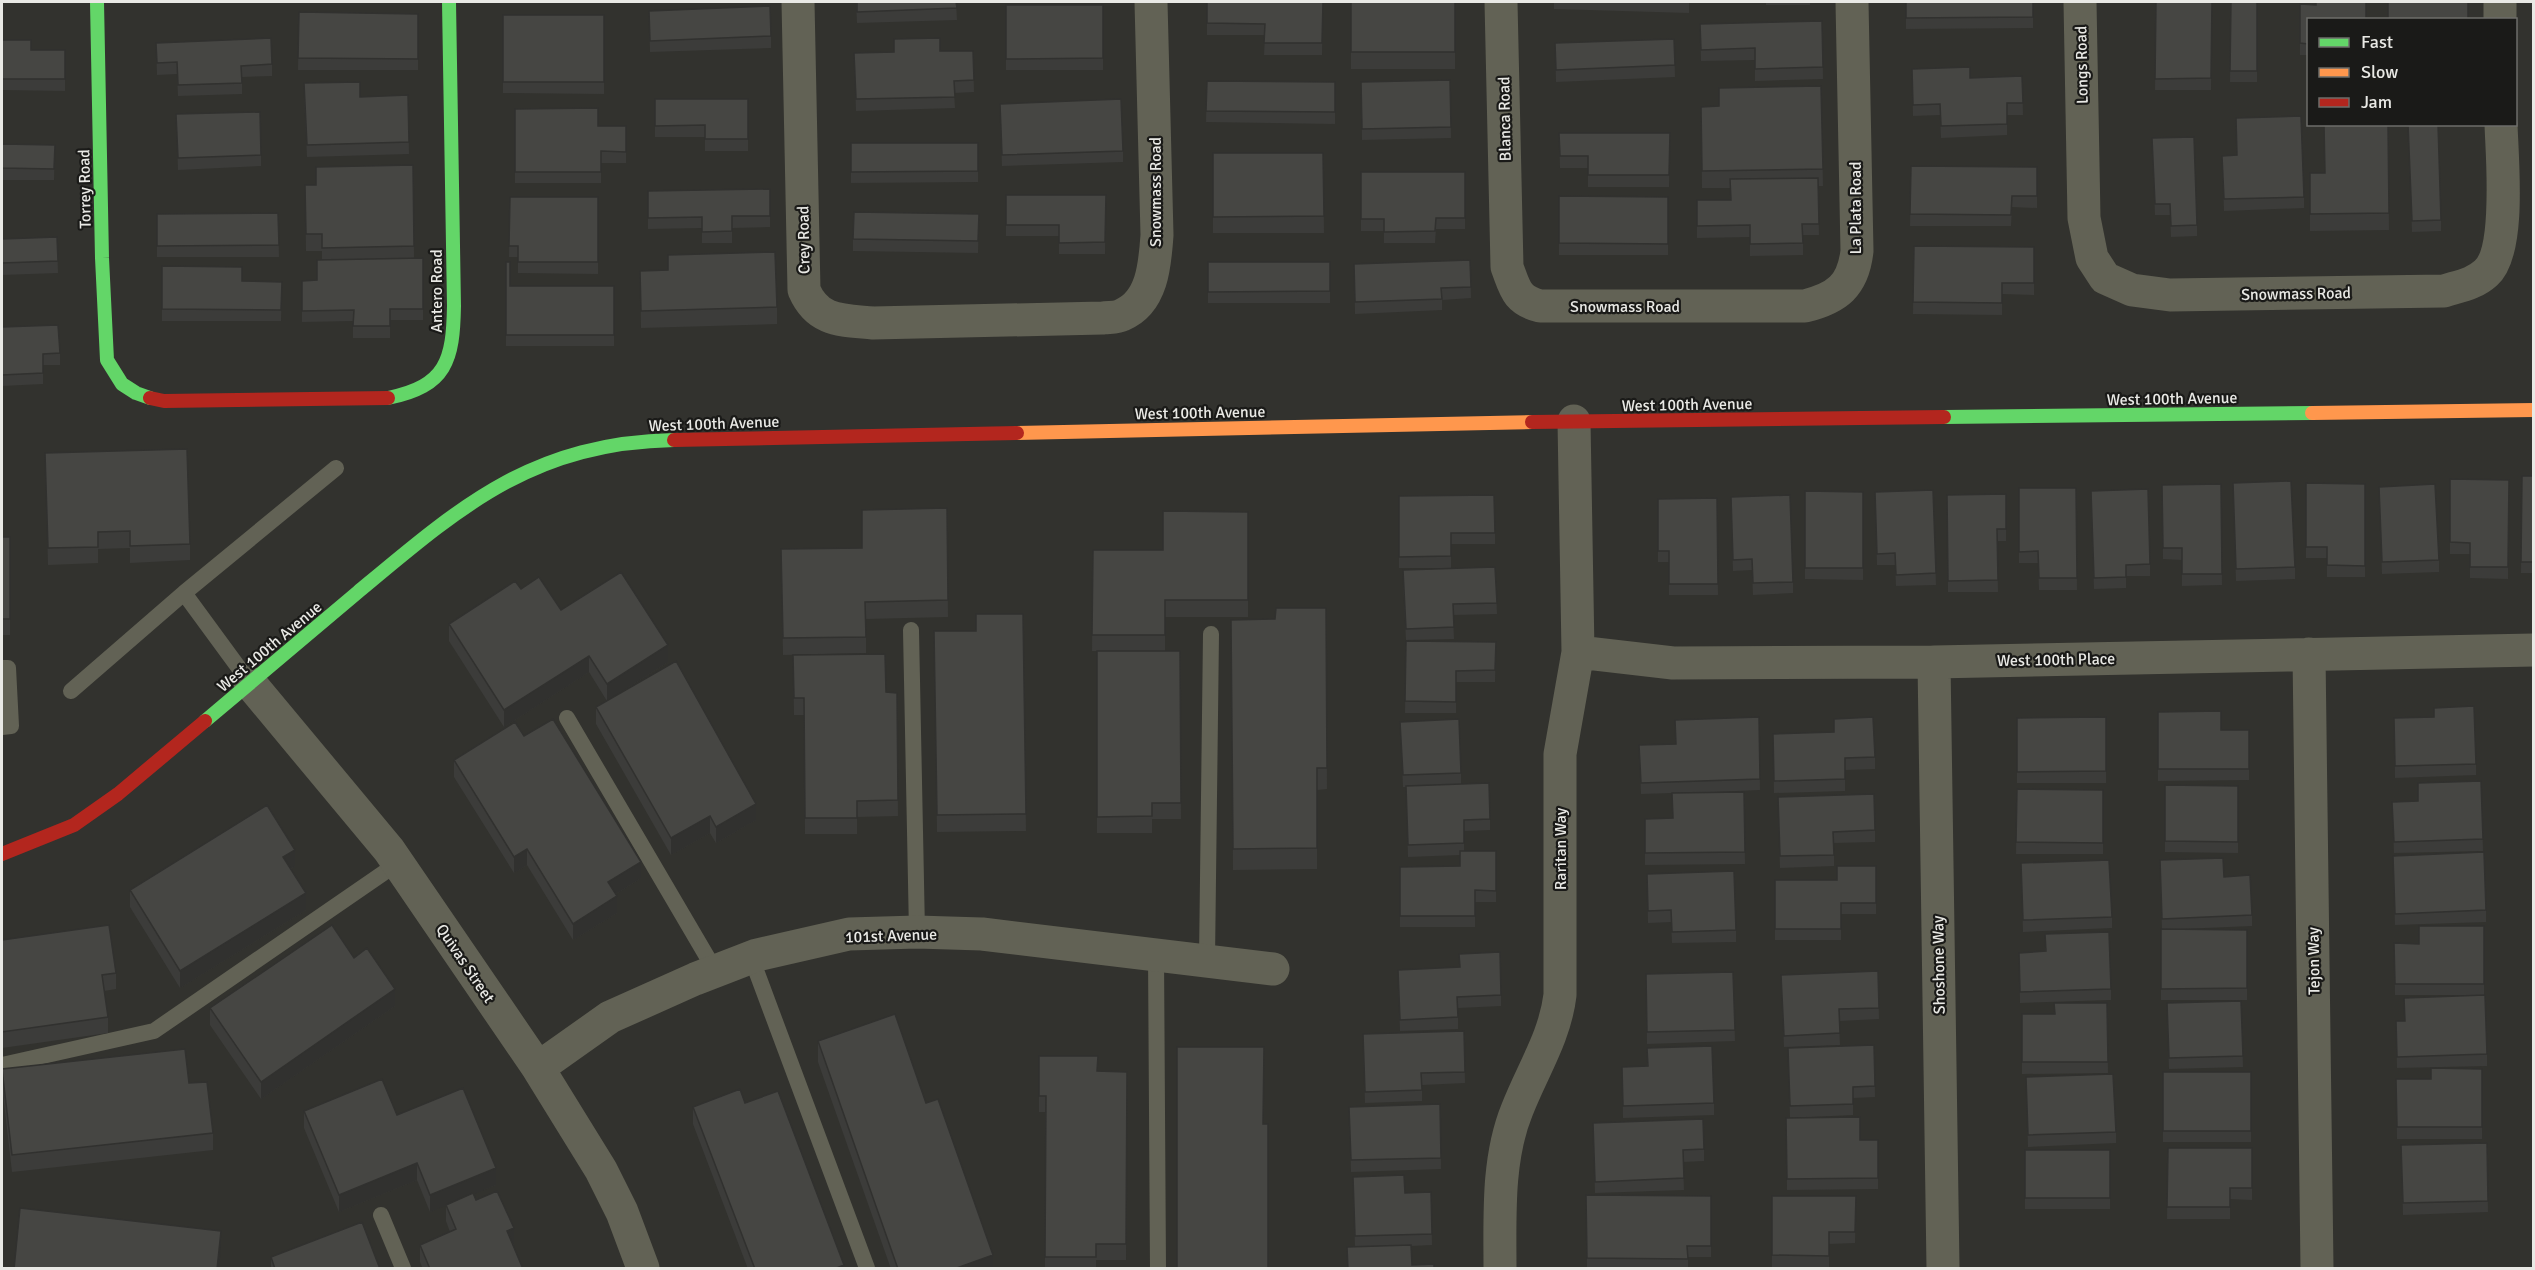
<svg xmlns="http://www.w3.org/2000/svg" width="2535" height="1270" font-family="Signika,sans-serif">
  <style>
    .lines { fill: none; stroke-linecap: round; stroke-linejoin: round }
    .lane { stroke: #626255; stroke-width: 16 }
    .street { stroke: #626255; stroke-width: 33 }
    .fast { stroke: #63d668; stroke-width: 14 }
    .slow { stroke: #ff974d; stroke-width: 14 }
    .jam { stroke: #b3261e; stroke-width: 14 }
    .wall { fill: #3c3c3a }
    .shaded-wall { fill: #31312f }
    .building { fill: #464643; stroke: #31312f; stroke-width: 1.5 }
    .labels { text-anchor: middle; stroke-width: 4.5; stroke-linejoin: round; paint-order: stroke }
    .street-label { font-size: 16px; fill: #e9e9e5; stroke: #1a1a18 }
  </style>
  <rect width="100%" height="100%" fill="#32322e"/>
  <g class="lines">
    <path class="lane" d="M184,593L336,468
      M911,630L917,932
      M2,668H8L11,726L2,727
      M71,691L184,593L250,683
      M567,718L716,972
      M1156,954L1158,1268
      M751,957L867,1268
      M1207,960L1211,634
      M2,1065L154,1031L398,863
      M381,1215L403,1268"/>
    <path class="street" d="M798,2L804,290C818,322 841,320 873,323L1103,318C1109,317 1116,318 1122,315C1153,302 1155,263 1157,235L1151,2
      M1501,2L1507,267C1515,288 1516,300 1540,306H1805C1837,298 1853,286 1857,251L1852,2
      M2080,2L2084,218L2092,258L2105,278L2132,290L2170,295L2444,291C2460,286 2474,284 2486,273C2511,251 2502,158 2501,124
      M2500,2V20
      M1578,652L1673,663L1934,662L2534,650
      M2309,654L2317,1268
      M1934,662L1943,1268
      M250,683L389,850L538,1068L601,1170L622,1212L643,1268
      M538,1068L610,1017L695,979L757,955L849,934L917,932L982,934L1273,969
      M1500,1268C1500,1217 1497,1159 1517,1110C1532,1071 1555,1037 1560,995V754L1578,652L1574,421"/>
    <path class="fast" d="M97,2L102,258L107,360L122,384L136,393L150,398
      M388,398C447,386 453,360 454,306L449,2
      M1944,417L2312,413
      M205,721C256,678 307,635 358,592C461,506 532,443 674,440"/>
    <path class="slow" d="M2312,413L2534,410
      M1017,433L1532,422"/>
    <path class="jam" d="M150,398L164,401L388,398
      M1532,422L1944,417
      M674,440L1017,433
      M2,854L74,825L118,794L205,721"/>
  </g>
  <path class="wall" d="M856,2H976L956,3L957,20L857,23Z
    M1207,2H1323L1322,55H1264L1265,35H1207Z
    M1351,2H1455V69H1351Z
    M1554,2H1689V13L1554,9Z
    M1766,2H1810V5H1766Z
    M1906,2H2033V28L1906,29Z
    M2156,2H2212L2211,90H2155Z
    M2231,2H2257V82H2230Z
    M2300,4L2308,20V55H2300Z
    M1006,5H1103V70H1006Z
    M649,11L771,36V48L650,52Z
    M299,12L418,14V70H298Z
    M503,15H604V94L503,93Z
    M1822,21L1823,79L1755,81V60L1701,61L1700,24Z
    M1674,39L1675,77L1556,82L1555,43Z
    M2,40L31,50H65V91L2,90Z
    M156,43L272,64V76L242,77V94L178,96L177,74L157,75Z
    M973,51L974,92L954,93L955,108L856,111L854,53Z
    M1912,69L1970,78L2022,76L2023,115H2007V135L1941,138L1940,115L1913,116Z
    M1450,80L1451,138L1362,140L1361,82Z
    M1207,81L1335,82V124L1206,122Z
    M1821,86L1823,186H1818L1819,235H1803V255L1750,256V237L1697,238V200H1730V188H1702L1701,107L1719,106Z
    M304,95L360,97L408,95L409,154L307,157Z
    M655,99H748V151H705V137H655Z
    M515,109L598,126H626V163H601V183H515Z
    M176,114L261,155V166L178,170Z
    M1000,115L1123,151V162L1002,166Z
    M2388,124L2389,230L2310,231V173H2325Z
    M2408,124L2441,220V231L2412,232Z
    M1559,133H1670L1669,187H1588V168H1560Z
    M2152,138L2197,225V236L2171,237L2170,215H2155Z
    M851,143H978V182L851,183Z
    M2,144L55,145L54,180H2Z
    M1213,153H1323L1324,233H1213Z
    M2222,156L2304,197V208L2224,211Z
    M413,165L414,258H423V320H390V338H353V321L302,322V281L317,280L322,259V251H306L305,185H316Z
    M1911,166L2037,167V208L2012,207L2011,226H1910Z
    M1361,172H1465V229H1436L1435,243H1384V231H1361Z
    M648,191L770,216V227L732,228V243H702V228L648,229Z
    M1006,195H1106L1105,254H1059V236H1006Z
    M1559,196L1668,197V255H1559Z
    M510,197H598V274L518,273V257H509Z
    M278,213L279,257H157V214Z
    M979,214L978,253L853,251V239Z
    M57,237L58,273L2,275V239Z
    M1914,246L2034,247V295L2002,294V315L1913,314Z
    M1470,260L1471,298L1442,300V310L1355,314L1354,264Z
    M506,262L510,286H614V346H506Z
    M1208,262H1330V303H1208Z
    M162,266L242,281L282,282L281,321H162Z
    M640,271L777,307V324L641,328Z
    M2,327L60,353V365H43V384L2,386Z
    M45,453L190,544V560L130,563V548L98,549V563L48,565Z
    M2522,476H2534V573H2521Z
    M2450,479L2509,480L2508,579L2470,578V554H2450Z
    M2306,483L2365,484V577H2327V558H2306Z
    M2221,484L2222,585L2182,586V560L2163,559L2162,485Z
    M2379,487L2439,560V572L2382,574Z
    M2019,488H2076L2077,590H2039L2038,563H2019Z
    M1933,490L1936,585L1896,586L1895,565H1877L1875,492Z
    M1805,491L1863,492V580L1805,579Z
    M2006,494V541H1997L1998,592H1948L1947,495Z
    M2233,494L2295,567V579L2236,581Z
    M1399,496L1495,533V544H1451V568H1399Z
    M1717,498L1718,595H1669V562H1658V499Z
    M2091,502L2150,564V576H2126V588L2094,589Z
    M947,508L948,617L866,619V653L783,655L781,549L862,548Z
    M1731,508L1793,582V593L1753,595L1752,570L1733,571Z
    M1248,512V617H1165V651H1180L1181,819H1152V833H1097V651H1092L1093,550H1163Z
    M2,537H10V635H2Z
    M1495,567L1497,614L1453,615L1454,639L1406,640L1403,582Z
    M521,589L561,610L668,662L607,701L589,672L504,727L449,641V624Z
    M1326,608L1327,789L1317,790V869L1233,870L1231,620L1275,619Z
    M1023,614L1026,831L937,832L934,631H976Z
    M1406,641L1496,642L1495,682H1456V713H1405Z
    M793,655L886,692L897,693L898,816L857,817V834H805L804,715H794Z
    M596,707L756,820L716,843L710,833L671,855L596,724Z
    M2158,712L2221,730H2249V780L2158,781Z
    M1759,717L1760,790L1692,793L1744,792L1745,864L1645,865V819L1673,818L1672,793L1641,794L1639,745L1675,744Z
    M2106,717V783H2017V718Z
    M2394,718L2476,764V775L2395,778Z
    M1400,722L1461,773V784L1490,819V830L1464,831V851H1496V902H1475V927H1400V867L1460,866V855L1408,857L1406,787H1403Z
    M1773,734L1875,757V769L1845,770V791L1774,793Z
    M524,736L641,878L616,894L617,913L573,940L527,865L514,873L454,777V760Z
    M2481,781L2483,851L2394,853L2392,802L2418,801Z
    M2165,785L2238,786V853L2165,852Z
    M2017,789L2103,790V854H2016Z
    M1778,809L1875,830V842L1834,843V866L1780,868Z
    M2021,863L2112,917V928L2023,932Z
    M295,866L291,869L306,910L180,988L130,907V890Z
    M1876,866V914H1841V940H1775V880H1837Z
    M2393,867L2486,910V922L2395,925Z
    M2160,871L2224,877L2252,915V926L2181,929L2247,930V1000H2161V929H2162Z
    M1647,874L1736,930V942L1672,943L1671,922L1648,923Z
    M2484,926V995H2395L2394,943L2419,944Z
    M2045,934L2111,989V1000L2020,1003L2019,953L2045,951Z
    M2,940L116,973V989L104,991L108,1017V1033L2,1048Z
    M1459,954L1501,995V1006L1458,1008V1029L1400,1031L1398,981L1460,967Z
    M354,958L395,1006L261,1099L210,1025V1008Z
    M1878,971L1879,1019L1839,1021L1840,1045L1784,1047L1781,975Z
    M1733,972L1735,1041L1647,1044L1646,974Z
    M2241,1001L2243,1067L2169,1069L2167,1014Z
    M2107,1003L2108,1073L2022,1074V1014H2055Z
    M2396,1021H2405L2487,1054V1066L2397,1068Z
    M1464,1031L1465,1083L1422,1085V1101L1365,1103L1363,1045Z
    M818,1041L926,1103L993,1269H891L818,1062Z
    M1874,1045L1875,1097L1853,1098V1115L1790,1118L1788,1048Z
    M1647,1048L1714,1103V1115L1623,1118L1622,1067L1647,1066Z
    M1039,1056L1098,1071L1127,1072L1126,1260H1096V1269H1045V1112H1039Z
    M2,1069L213,1133V1150L12,1172L2,1086Z
    M2482,1069V1139H2397L2396,1079H2431Z
    M2163,1072H2251V1142H2163Z
    M2026,1077L2116,1132V1143L2028,1147Z
    M745,1103L844,1269H748L693,1124V1107Z
    M1440,1104L1441,1169L1351,1172L1349,1107Z
    M304,1111L397,1115L496,1185L473,1194L476,1200L514,1244L513,1245L523,1269H423L420,1262V1245L450,1232L446,1221V1205L430,1212L417,1180L339,1212L304,1128Z
    M1786,1118L1860,1140H1878V1189L1787,1190Z
    M1593,1134L1704,1149V1161L1683,1162L1684,1190L1595,1193Z
    M2487,1143L2488,1212L2403,1215L2401,1145Z
    M2168,1148H2252V1200L2230,1199V1219H2167Z
    M2025,1150H2110V1209H2025Z
    M1353,1189L1405,1193L1431,1192L1432,1245L1411,1246L1348,1269L1355,1247Z
    M1586,1195L1711,1196V1257H1688V1269H1587Z
    M1772,1196H1856L1855,1243L1829,1244V1267H1772Z
    M271,1257L380,1269H271Z"/>
  <path class="shaded-wall" d="M668,645V662L607,701V684Z
    M589,656V672L504,727V710Z
    M756,804V820L716,843V827Z
    M710,816V833L671,855V838Z
    M527,849V865L514,873V857Z
    M295,850V866L283,874V857Z
    M641,862V878L608,899V882Z
    M306,893V910L180,988V971Z
    M617,896V913L573,940V924Z
    M395,989V1006L261,1099V1082Z
    M417,1163V1180L339,1212V1195Z
    M496,1168V1185L430,1212V1195Z
    M514,1228V1244L507,1248V1231Z
    M221,1231V1247L219,1269H217Z
    M993,1255V1269H954Z
    M844,1265V1269H834Z"/>
  <path class="building" d="M857,2H956L957,8L857,12Z
    M1207,2H1323L1322,43H1264L1265,24L1207,23Z
    M1351,2H1455V52H1351Z
    M1906,2H2033V17L1906,18Z
    M2156,2H2212L2211,78L2155,79Z
    M2231,2H2257V71H2230Z
    M2316,2H2366V20H2308V44L2300,43V4L2316,5Z
    M2388,2H2468V20H2388Z
    M1006,5H1103V58L1006,59Z
    M770,6L771,36L650,41L649,11Z
    M299,12L418,14V59L298,58Z
    M503,15H604V82H503Z
    M1822,21L1823,67L1755,69V48L1701,50L1700,24Z
    M271,38L272,64L241,66L242,83L178,85L177,62L157,63L156,43Z
    M940,38V51H973L974,80L954,81L955,97L856,99L854,53L894,52V39Z
    M1674,39L1675,65L1556,70L1555,43Z
    M2,40H31V50H65V79H2Z
    M1970,67V78L2022,76L2023,103H2007V124L1941,126L1940,104L1913,105L1912,69Z
    M1450,80L1451,127L1362,129L1361,82Z
    M1207,81L1335,82V112L1206,111Z
    M360,82V97L408,95L409,142L307,145L304,83Z
    M1821,86L1823,169L1702,171L1701,107L1719,106V88Z
    M655,99H748V139H705V125L655,126Z
    M1121,99L1123,151L1002,155L1000,104Z
    M598,108V126H626V152L601,151V172H515V109Z
    M260,112L261,155L178,158L176,114Z
    M2301,116L2304,197L2224,199L2222,156L2237,155L2236,118Z
    M2324,124H2388L2389,213L2310,214V173H2325Z
    M2408,124H2438L2441,220L2412,221Z
    M1559,133H1670L1669,175H1588V156H1560Z
    M2194,137L2197,225L2171,226L2170,204H2155L2152,138Z
    M851,143H978V171L851,172Z
    M2,144L55,145L54,169L2,168Z
    M1213,153H1323L1324,216L1213,217Z
    M413,165L414,246L322,248V234H306L305,185H316V167Z
    M1911,166L2037,167V196H2012L2011,215L1910,214Z
    M1361,172H1465V218H1436L1435,231L1384,232V219H1361Z
    M1818,178L1819,224H1802L1803,243L1750,244V225L1697,226V200H1731L1730,179Z
    M770,189V216H732V231L702,232V217L648,218V191Z
    M1006,195H1106L1105,242L1059,243V225H1006Z
    M1559,196L1668,197V244L1559,243Z
    M510,197H598V262H518V246H509Z
    M854,212L979,214L978,241L853,239Z
    M278,213L279,245L157,246V214Z
    M57,237L58,261L2,263V239Z
    M1914,246L2034,247V283H2002V303L1913,302Z
    M775,252L777,307L641,311L640,271L668,270V255Z
    M423,258V309H390V326H353L354,310L302,311V281L317,280V260Z
    M1470,260L1471,287L1441,288L1442,299L1355,302L1354,264Z
    M506,262H510V286H614V335H506Z
    M1208,262H1330V291L1208,292Z
    M162,266L242,267V281L282,282L281,310L162,309Z
    M58,325L60,353L43,354V373L2,375V327Z
    M187,449L190,544L130,546V531L98,532V547L48,548L45,453Z
    M2522,476H2534V562H2521Z
    M2450,479L2509,480L2508,567H2470V543L2450,542Z
    M2291,481L2295,567L2236,569L2233,483Z
    M2306,483L2365,484V566L2327,565V547H2306Z
    M2221,484L2222,574H2182V548H2163L2162,485Z
    M2435,484L2439,560L2382,562L2379,487Z
    M2019,488H2076L2077,578H2039L2038,551L2019,552Z
    M2148,489L2150,564L2126,565V577L2094,578L2091,491Z
    M1933,490L1936,573L1896,575L1895,553L1877,554L1875,492Z
    M1805,491L1863,492V568H1805Z
    M2006,494V529H1997L1998,580L1948,581L1947,495Z
    M1494,495L1495,533H1451V556L1399,557V496Z
    M1790,495L1793,582L1753,583L1752,559L1733,560L1731,497Z
    M1717,498L1718,584H1669V551H1658V499Z
    M947,508L948,600L865,602L866,637L783,638L781,549L862,548V510Z
    M1163,511L1248,512V600H1165V635H1092L1093,550H1163Z
    M2,537H10V619H2Z
    M1495,567L1497,603L1453,604L1454,627L1406,629L1403,570Z
    M621,572L668,645L607,684L589,656L504,710L449,624L515,581L521,589L539,577L561,610Z
    M1276,608H1326L1327,768H1317V848L1233,849L1231,620L1275,619Z
    M976,614H1023L1026,814L937,815L934,631H976Z
    M1406,641L1496,642L1495,670L1456,671V702L1405,701Z
    M1097,651H1180L1181,803H1152V816L1097,817Z
    M885,654L886,692L897,693L898,800L857,801V818H805L804,698H794L793,655Z
    M676,661L756,804L716,827L710,816L671,838L596,707Z
    M2474,706L2476,764L2395,766L2394,718L2434,717V708Z
    M2221,711V730H2249V769H2158V712Z
    M1759,717L1760,779L1641,783L1639,745L1676,744L1675,720Z
    M1873,717L1875,757L1845,758V779L1774,781L1773,734L1834,732V719Z
    M2106,717V771L2017,772V718Z
    M553,719L641,862L608,882L617,896L573,924L527,849L514,857L454,760L515,722L524,736Z
    M1459,719L1461,773L1403,775L1400,722Z
    M2481,781L2483,839L2394,842L2392,802L2418,801V783Z
    M2532,781H2534V805Z
    M1489,783L1490,819L1464,820V843L1408,845L1406,786Z
    M2165,785L2238,786V842L2165,841Z
    M2017,789L2103,790V843L2016,842Z
    M1744,792L1745,852L1645,853V819L1673,818L1672,793Z
    M1874,794L1875,830L1833,832L1834,855L1780,856L1778,797Z
    M267,805L295,850L283,857L306,893L180,971L130,890Z
    M1460,851H1496V891L1475,890V916H1400V867L1460,866Z
    M2484,852L2486,910L2395,914L2393,856Z
    M2223,858L2224,877L2250,875L2252,915L2162,919L2160,860Z
    M2109,860L2112,917L2023,920L2021,863Z
    M1837,866H1876V903H1841V929H1775V880H1837Z
    M1734,871L1736,930L1672,932L1671,910L1648,911L1647,874Z
    M109,925L116,973L102,975L108,1017L2,1032V940Z
    M332,925L354,958L367,948L395,989L261,1082L210,1008Z
    M2419,926H2484V984H2395L2394,943L2419,944Z
    M2161,929L2247,930V988L2161,989Z
    M2109,932L2111,989L2020,992L2019,953L2046,951L2045,934Z
    M1500,952L1501,995L1457,997L1458,1017L1400,1020L1398,970L1460,967L1459,954Z
    M1878,971L1879,1008L1839,1009L1840,1033L1784,1036L1781,975Z
    M1733,972L1735,1030L1647,1032L1646,974Z
    M2485,995L2487,1054L2397,1057L2396,1021H2405L2404,998Z
    M2241,1001L2243,1056L2169,1058L2167,1003Z
    M2054,1003H2107L2108,1062H2022V1014H2055Z
    M895,1014L926,1103L938,1099L993,1255L954,1269H898L818,1041Z
    M1464,1031L1465,1072L1421,1073L1422,1090L1365,1092L1363,1034Z
    M1874,1045L1875,1086L1853,1087V1104L1790,1106L1788,1048Z
    M1712,1046L1714,1103L1623,1106L1622,1067L1648,1066L1647,1048Z
    M1177,1047H1264L1263,1124H1268V1269H1177Z
    M185,1049L189,1083L207,1082L213,1133L12,1155L2,1069Z
    M1039,1056H1098L1097,1071L1127,1072L1126,1244H1096V1257H1045L1046,1096H1039Z
    M2431,1068L2482,1069V1127H2397L2396,1079H2431Z
    M2163,1072H2251V1131H2163Z
    M2113,1074L2116,1132L2028,1135L2026,1077Z
    M382,1079L397,1115L463,1088L496,1168L430,1195L417,1163L339,1195L304,1111Z
    M740,1089L745,1103L778,1091L844,1265L834,1269H755L693,1107Z
    M1440,1104L1441,1158L1351,1160L1349,1107Z
    M1860,1117V1140H1878V1178L1787,1179L1786,1118Z
    M1703,1119L1704,1149L1683,1150L1684,1178L1595,1182L1593,1123Z
    M2487,1143L2488,1201L2403,1203L2401,1145Z
    M2168,1148H2252V1188H2230V1207H2167Z
    M2025,1150H2110V1198H2025Z
    M1404,1175L1405,1193L1431,1192L1432,1234L1355,1236L1353,1177Z
    M497,1191L514,1228L507,1231L523,1269H430L420,1245L456,1229L446,1205L473,1193L476,1200Z
    M1586,1195L1711,1196V1246H1687L1688,1259L1587,1258Z
    M1772,1196H1856L1855,1232H1829V1256L1772,1255Z
    M20,1208L221,1231L217,1269H14Z
    M362,1222L380,1269H275L271,1257Z
    M1411,1245L1412,1265L1434,1264V1269H1348L1347,1247Z"/>
  <g class="labels">
    <g class="street-label">
      <text transform="translate(2081 65) rotate(-91)" y="6">Longs Road</text>
      <text transform="translate(1504 119) rotate(-91)" y="6">Blanca Road</text>
      <text transform="translate(84 189) rotate(-91)" y="6">Torrey Road</text>
      <text transform="translate(1155 192) rotate(-90)" y="6">Snowmass Road</text>
      <text transform="translate(1855 208) rotate(-90)" y="6">La Plata Road</text>
      <text transform="translate(803 240) rotate(-91)" y="6">Crey Road</text>
      <text transform="translate(436 291) rotate(-90)" y="6">Antero Road</text>
      <text transform="translate(2296 293) rotate(-1)" y="6">Snowmass Road</text>
      <text x="1625" y="312">Snowmass Road</text>
      <text transform="translate(2172 398) rotate(-1)" y="6">West 100th Avenue</text>
      <text transform="translate(1687 404) rotate(-1)" y="6">West 100th Avenue</text>
      <text transform="translate(1200 412) rotate(-1)" y="6">West 100th Avenue</text>
      <text transform="translate(714 423) rotate(-2)" y="6">West 100th Avenue</text>
      <text transform="translate(269 646) rotate(-40)" y="6">West 100th Avenue</text>
      <text transform="translate(2056 659) rotate(-1)" y="6">West 100th Place</text>
      <text transform="translate(1560 849) rotate(-90)" y="6">Raritan Way</text>
      <text transform="translate(891 935) rotate(-2)" y="6">101st Avenue</text>
      <text transform="translate(2313 961) rotate(-91)" y="6">Tejon Way</text>
      <text transform="translate(466 963) rotate(56)" y="6">Quivas Street</text>
      <text transform="translate(1938 965) rotate(-91)" y="6">Shoshone Way</text>
    </g>
  </g>
  <rect width="2535" height="1270" fill="none" stroke="#e9e9e5" stroke-width="6"/>
  <rect x="2307" y="18" width="210" height="108" fill="#1a1a18" stroke="#6d6d6a" stroke-width="1.5"/>
  <rect x="2319" y="38" width="30" height="9" fill="#63d668" stroke="#6d6d6a" stroke-width="1.5"/>
  <text x="2361" y="48" font-size="18" fill="#e9e9e5">Fast</text>
  <rect x="2319" y="68" width="30" height="9" fill="#ff974d" stroke="#6d6d6a" stroke-width="1.5"/>
  <text x="2361" y="78" font-size="18" fill="#e9e9e5">Slow</text>
  <rect x="2319" y="98" width="30" height="9" fill="#b3261e" stroke="#6d6d6a" stroke-width="1.5"/>
  <text x="2361" y="108" font-size="18" fill="#e9e9e5">Jam</text>
</svg>
